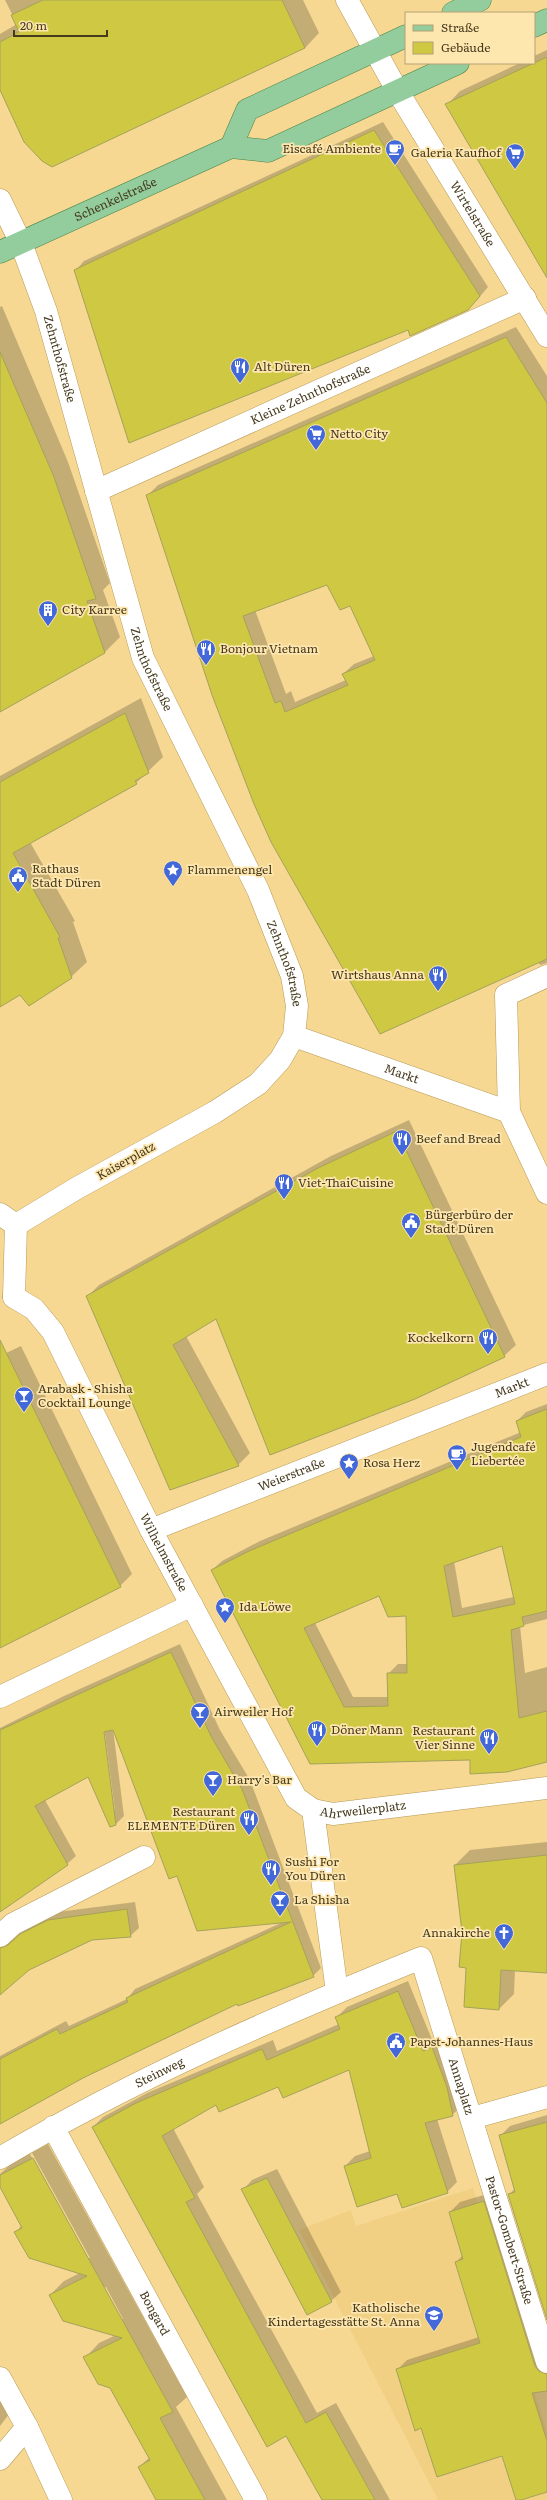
<svg xmlns="http://www.w3.org/2000/svg" width="547" height="2500" font-family="Literata,serif">
  <style>
    .built { fill: #f2d083 }
    .shadow { fill: #0003; fill-rule: evenodd }
    .building { fill: #cec843; stroke: #a5a25b; fill-rule: evenodd }
    .lines { fill: none; stroke-linecap: round; stroke-linejoin: round }
    .minor-casing { stroke: #b79a56; stroke-width: 23 }
    .major-casing { stroke: #4b8346; stroke-width: 23 }
    .minor { stroke: #fff; stroke-width: 22 }
    .major { stroke: #94cd9d; stroke-width: 22 }
    .labels { text-anchor: middle; stroke-width: 3.5; stroke-linejoin: round; paint-order: stroke }
    .poi-label { font-size: 12px; fill: #463a1d; stroke: #fee6af; text-anchor: start }
    .street-label { font-size: 12px; fill: #463a1d; stroke: #fee6af }
  </style>
  <rect width="100%" height="100%" fill="#f6d893"/>
  <path class="built" d="M473,2188L547,2433V2500H438L299,2230L351,2210L356,2226Z"/>
  <path class="shadow" d="M5,0H303L319,33L305,48L0,88V34L17,24Z
    M547,50V277L447,105L460,91L520,63H534V56Z
    M383,122L488,287L477,300L408,329L76,270L84,261Z
    M2,306L68,462L110,583L103,590L120,637L105,652L0,710V307Z
    M516,327L547,376V963L540,965L538,961L381,1033L147,496L158,485ZM328,584L351,604L374,656L354,664L343,674L346,680L295,702L291,691L286,694L255,610Z
    M141,698L163,757L136,783L30,842L75,921L73,922L87,962L71,977L20,994L0,1005V776Z
    M409,1120L516,1345L504,1356L216,1317L186,1336L250,1453L238,1465L171,1489L87,1297L99,1285L331,1156Z
    M21,1346L132,1574L120,1586L0,1647V1356Z
    M547,1404V1619L520,1626L525,1673L547,1667V1761L471,1759L311,1763L212,1570L222,1561L260,1541L521,1432L517,1421L526,1412ZM503,1545L514,1597L462,1608L454,1561ZM379,1595L407,1615V1664H398L388,1674L389,1697H353L315,1623Z
    M180,1644L220,1730L250,1780L321,1968L313,1976L237,2002L83,2077L0,2122V2056L66,2021L69,2026L127,1999L135,1989L283,1922L177,1875L113,1729L124,1816L116,1824L88,1775L45,1800L76,1856L67,1864L0,1911V1728L64,1696ZM102,1727H104L115,1811L113,1806Z
    M547,1842V1972L515,1970L514,1994L499,2009L467,1967L455,1865L470,1850Z
    M135,1902L139,1928L130,1936L91,1940L29,1969L0,1993V1936L12,1940L30,1926L58,1912Z
    M408,1981L433,2042L442,2038L463,2105L452,2115L437,2119L457,2182L447,2192H398L345,2166L355,2156L370,2151L350,2069L279,2085L217,2104L173,2128L204,2187L197,2194L317,2413L336,2403L390,2500H323L287,2434L93,2127L103,2117L147,2093L273,2040L277,2051L339,2024L337,2017L347,2007Z
    M547,2115V2317L509,2195L515,2188L500,2136L510,2126Z
    M48,2144L187,2397L176,2407L227,2500H157L139,2467L150,2457L111,2387L85,2358L99,2343L116,2335L50,2295L64,2281L80,2273L16,2232L22,2225L0,2185V2174L11,2164ZM32,2153L90,2258H87L30,2154ZM106,2287L123,2319H121L104,2288Z
    M277,2169L341,2292L331,2301L243,2190L252,2180Z
    M494,2192L547,2359V2491L518,2500L503,2455L422,2427L397,2370L407,2360L479,2337L456,2262L463,2255L450,2212L460,2202Z
    M0,2392L16,2405L0,2426Z"/>
  <path class="building" d="M43,0H282L305,48L52,167L42,161L24,142L0,90V42L19,32L11,15Z
    M547,57V278L445,104Z
    M374,130L480,296L468,310L410,336L408,330L129,443L74,270Z
    M506,337L547,403V959L380,1034L271,842L254,804L212,695L146,495ZM327,585L340,610L350,606L375,660L342,674L348,685L285,712L281,701L275,703L243,616Z
    M0,352L54,477L77,544L96,599L87,601L105,653L0,712Z
    M125,713L149,773L135,781L137,784L13,853L60,937L58,938L72,978L29,1006L20,995L0,1007V782Z
    M397,1131L505,1357L415,1399L270,1455L216,1319L173,1345L239,1466L170,1490L86,1296L318,1168Z
    M0,1340L121,1587L0,1648Z
    M547,1409V1611L522,1617L524,1626L511,1630L519,1718L547,1711V1762L507,1772L470,1774V1760L310,1764L211,1570L249,1551L521,1437L516,1421ZM502,1546L515,1604L453,1617L444,1566ZM379,1596L388,1617L406,1616L407,1673H387L388,1706L344,1707L304,1628Z
    M171,1652L212,1738L242,1789L314,1977L238,2006L237,2004L83,2078L0,2124V2059L57,2029L60,2034L128,2002L126,1998L291,1922L197,1931L177,1876L169,1879L113,1730L104,1732L116,1825L110,1827L88,1777L35,1806L68,1865L0,1912V1730Z
    M547,1855V1973L501,1970L499,2010L464,2007L466,1968L459,1967L462,1932L454,1865Z
    M127,1909L131,1937L92,1940L29,1970L0,1995V1948L8,1945L20,1934L48,1920Z
    M398,1991L423,2051L432,2047L447,2087L453,2116L425,2123L448,2193L402,2208L397,2194L357,2207L344,2166L371,2158L349,2070L283,2098L278,2087L219,2112L216,2105L162,2136L195,2198L186,2202L306,2423L326,2412L375,2500H322L286,2436L267,2447L92,2127L136,2103L262,2049L267,2060L340,2029L335,2017Z
    M547,2122V2320L508,2194L515,2192L499,2135Z
    M33,2158L173,2412L160,2418L205,2500H156L138,2467L150,2460L110,2388L98,2384L83,2357L122,2338L63,2321L49,2295L87,2276L29,2258L14,2232L22,2228L0,2187V2175Z
    M267,2178L332,2302L307,2315L241,2189Z
    M484,2201L535,2366L539,2371L547,2374V2391L532,2393L547,2441V2492L521,2500H516L502,2456L437,2477L421,2428L415,2431L396,2369L480,2343L455,2262L463,2259L449,2212Z"/>
  <g class="lines">
    <g class="minor-casing">
      <g id="minor">
        <path id="s1" d="M347,0L398,92L547,336"/>
        <path id="s2" d="M0,200L21,243L46,311L143,658L258,890L292,976L297,1006L294,1036L280,1060L258,1084L215,1112L77,1188L16,1225"/>
        <path id="s3" d="M96,491L525,298"/>
        <path d="M547,976L506,995L509,1112L547,1193"/>
        <path id="s4" d="M294,1036L509,1112"/>
        <path d="M0,1214L16,1225"/>
        <path id="s5" d="M14,1297L34,1309L53,1332L151,1530L296,1798L313,1810L333,1814L547,1788"/>
        <path d="M14,1297L16,1225"/>
        <path id="s6" d="M151,1530L547,1374"/>
        <path d="M0,1697L192,1605"/>
        <path d="M313,1810L337,1992"/>
        <path d="M0,1936L13,1924L144,1857"/>
        <path d="M472,2118L547,2097"/>
        <path id="s7" d="M53,2127L256,2500"/>
        <path id="s8" d="M0,2158C136,2078 275,2017 421,1958L547,2362"/>
        <path d="M0,2378L27,2427L61,2500"/>
        <path d="M0,2459L27,2427"/>
      </g>
    </g>
    <g class="major-casing">
      <g id="major">
        <path d="M453,13L480,0"/>
        <path d="M534,26L547,20"/>
        <path d="M231,147L247,110L406,36"/>
        <path id="s9" d="M0,252L231,147L268,151L458,63"/>
      </g>
    </g>
    <use href="#minor" class="minor"/>
    <use href="#major" class="major"/>
  </g>
  <defs>
    <g id="cafe-pin" transform="scale(1)"><path d="M0 17L-7.5 6A9.5 9.5 0 1 1 7.5 6Z" fill="#4368da" stroke="#fee6af"/><path d="M-5.5-4.5H6V0H3Q3 3.5 0 3.5H-2.5Q-5.5 3.5-5.5 0ZM3-3.2v2h1.7v-2ZM-6 4.5H4V6H-6Z" fill="#fff"/></g>
    <g id="supermarket-pin" transform="scale(1)"><path d="M0 17L-7.5 6A9.5 9.5 0 1 1 7.5 6Z" fill="#4368da" stroke="#fee6af"/><path d="M-6-5.5h2.5l.6 2H6L4.5 2H-2.5L-4.4-4H-6ZM-1.5 3.2a1.3 1.3 0 1 0 .1 0ZM3 3.2a1.3 1.3 0 1 0 .1 0Z" fill="#fff"/></g>
    <g id="restaurant-pin" transform="scale(1)"><path d="M0 17L-7.5 6A9.5 9.5 0 1 1 7.5 6Z" fill="#4368da" stroke="#fee6af"/><path d="M-5-6h1v4h1v-4h1v4h1v-4h1v5L-1.5 .5V6h-2V.5L-5-1ZM5-6V6H3V1.5H1.5Q1.5-4 5-6Z" fill="#fff"/></g>
    <g id="building-pin" transform="scale(1)"><path d="M0 17L-7.5 6A9.5 9.5 0 1 1 7.5 6Z" fill="#4368da" stroke="#fee6af"/><path d="M-4-6H4V6H1V3H-1V6H-4ZM-2.5-4.3h1.7v1.8h-1.7ZM.8-4.3h1.7v1.8H.8ZM-2.5-1h1.7V.8h-1.7ZM.8-1h1.7V.8H.8Z" fill="#fff"/></g>
    <g id="sight-pin" transform="scale(1)"><path d="M0 17L-7.5 6A9.5 9.5 0 1 1 7.5 6Z" fill="#4368da" stroke="#fee6af"/><path d="M0-6L1.8-2.2L6-1.7L2.9 1.2L3.7 5.4L0 3.3L-3.7 5.4L-2.9 1.2L-6-1.7L-1.8-2.2Z" fill="#fff"/></g>
    <g id="civic-pin" transform="scale(1)"><path d="M0 17L-7.5 6A9.5 9.5 0 1 1 7.5 6Z" fill="#4368da" stroke="#fee6af"/><path d="M-.6-6.5H3V-4.5H.6V-3L4-1V1h2V6H-6V1h2V-1L-.6-3ZM-1.2 2.5V6h2.4V2.5Z" fill="#fff"/></g>
    <g id="bar-pin" transform="scale(1)"><path d="M0 17L-7.5 6A9.5 9.5 0 1 1 7.5 6Z" fill="#4368da" stroke="#fee6af"/><path d="M-6-5H6L.8 .8V4.5H3.5V6h-7V4.5H-.8V.8Z" fill="#fff"/></g>
    <g id="church-pin" transform="scale(1)"><path d="M0 17L-7.5 6A9.5 9.5 0 1 1 7.5 6Z" fill="#4368da" stroke="#fee6af"/><path d="M-1.2-6h2.4v3.5h3.3v2.4h-3.3V6h-2.4V-.1h-3.3v-2.4h3.3Z" fill="#fff"/></g>
    <g id="school-pin" transform="scale(1)"><path d="M0 17L-7.5 6A9.5 9.5 0 1 1 7.5 6Z" fill="#4368da" stroke="#fee6af"/><path d="M0-5L7-2L0 1L-7-2ZM-4 1L0 2.5L4 1V4Q0 6-4 4Z" fill="#fff"/></g>
  </defs>
  <g fill-rule="evenodd">
    <use href="#cafe-pin" x="395" y="149"/>
    <use href="#supermarket-pin" x="515" y="153"/>
    <use href="#restaurant-pin" x="240" y="367"/>
    <use href="#supermarket-pin" x="316" y="434"/>
    <use href="#building-pin" x="48" y="610"/>
    <use href="#restaurant-pin" x="206" y="649"/>
    <use href="#sight-pin" x="173" y="870"/>
    <use href="#civic-pin" x="18" y="876"/>
    <use href="#restaurant-pin" x="438" y="975"/>
    <use href="#restaurant-pin" x="402" y="1139"/>
    <use href="#restaurant-pin" x="284" y="1183"/>
    <use href="#civic-pin" x="411" y="1222"/>
    <use href="#restaurant-pin" x="488" y="1338"/>
    <use href="#bar-pin" x="24" y="1396"/>
    <use href="#cafe-pin" x="457" y="1454"/>
    <use href="#sight-pin" x="349" y="1463"/>
    <use href="#sight-pin" x="225" y="1607"/>
    <use href="#bar-pin" x="200" y="1712"/>
    <use href="#restaurant-pin" x="317" y="1730"/>
    <use href="#restaurant-pin" x="489" y="1738"/>
    <use href="#bar-pin" x="213" y="1780"/>
    <use href="#restaurant-pin" x="249" y="1819"/>
    <use href="#restaurant-pin" x="271" y="1869"/>
    <use href="#bar-pin" x="280" y="1900"/>
    <use href="#church-pin" x="504" y="1933"/>
    <use href="#civic-pin" x="396" y="2042"/>
    <use href="#school-pin" x="434" y="2315"/>
  </g>
  <g class="labels">
    <g class="poi-label">
      <text x="381" y="153" text-anchor="end">Eiscafé Ambiente</text>
      <text x="501" y="157" text-anchor="end">Galeria Kaufhof</text>
      <text x="254" y="371">Alt Düren</text>
      <text x="330" y="438">Netto City</text>
      <text x="62" y="614">City Karree</text>
      <text x="220" y="653">Bonjour Vietnam</text>
      <text x="32" y="873">Rathaus<tspan x="32" dy="14">Stadt Düren</tspan></text>
      <text x="187" y="874">Flammenengel</text>
      <text x="424" y="979" text-anchor="end">Wirtshaus Anna</text>
      <text x="416" y="1143">Beef and Bread</text>
      <text x="298" y="1187">Viet-ThaiCuisine</text>
      <text x="425" y="1219">Bürgerbüro der<tspan x="425" dy="14">Stadt Düren</tspan></text>
      <text x="474" y="1342" text-anchor="end">Kockelkorn</text>
      <text x="38" y="1393">Arabask - Shisha<tspan x="38" dy="14">Cocktail Lounge</tspan></text>
      <text x="471" y="1451">Jugendcafé<tspan x="471" dy="14">Liebertée</tspan></text>
      <text x="363" y="1467">Rosa Herz</text>
      <text x="239" y="1611">Ida Löwe</text>
      <text x="214" y="1716">Airweiler Hof</text>
      <text x="331" y="1734">Döner Mann</text>
      <text x="475" y="1735" text-anchor="end">Restaurant<tspan x="475" dy="14">Vier Sinne</tspan></text>
      <text x="227" y="1784">Harry's Bar</text>
      <text x="235" y="1816" text-anchor="end">Restaurant<tspan x="235" dy="14">ELEMENTE Düren</tspan></text>
      <text x="285" y="1866">Sushi For<tspan x="285" dy="14">You Düren</tspan></text>
      <text x="294" y="1904">La Shisha</text>
      <text x="490" y="1937" text-anchor="end">Annakirche</text>
      <text x="410" y="2046">Papst-Johannes-Haus</text>
      <text x="420" y="2312" text-anchor="end">Katholische<tspan x="420" dy="14">Kindertagesstätte St. Anna</tspan></text>
    </g>
    <g class="street-label">
      <text dy="4" stroke="none"><textPath href="#s9" startOffset="127">Schenkelstraße</textPath></text>
      <text dy="4" stroke="none"><textPath href="#s1" startOffset="248">Wirtelstraße</textPath></text>
      <text dy="4" stroke="none"><textPath href="#s2" startOffset="170">Zehnthofstraße</textPath></text>
      <text dy="4" stroke="none"><textPath href="#s3" startOffset="235">Kleine Zehnthofstraße</textPath></text>
      <text dy="4" stroke="none"><textPath href="#s2" startOffset="494">Zehnthofstraße</textPath></text>
      <text dy="4" stroke="none"><textPath href="#s2" startOffset="818">Zehnthofstraße</textPath></text>
      <text dy="4" stroke="none"><textPath href="#s4" startOffset="114">Markt</textPath></text>
      <text transform="translate(126 1161) rotate(-29)" y="4">Kaiserplatz</text>
      <text dy="4" stroke="none"><textPath href="#s6" startOffset="388">Markt</textPath></text>
      <text dy="4" stroke="none"><textPath href="#s6" startOffset="151">Weierstraße</textPath></text>
      <text dy="4" stroke="none"><textPath href="#s5" startOffset="300">Wilhelmstraße</textPath></text>
      <text dy="4" stroke="none"><textPath href="#s5" startOffset="650">Ahrweilerplatz</textPath></text>
      <text dy="4" stroke="none"><textPath href="#s8" startOffset="181">Steinweg</textPath></text>
      <text dy="4" stroke="none"><textPath href="#s8" startOffset="601">Annaplatz</textPath></text>
      <text dy="4" stroke="none"><textPath href="#s8" startOffset="762">Pastor-Gombert-Straße</textPath></text>
      <text dy="4" stroke="none"><textPath href="#s7" startOffset="212">Bongard</textPath></text>
    </g>
  </g>
  <rect x="405" y="12" width="130" height="52" fill="#fee6af" stroke="#b4a175"/>
  <rect x="413" y="25" width="20" height="6" fill="#94cd9d" stroke="#b4a175"/>
  <text x="441" y="32" font-size="12" fill="#463a1d">Straße</text>
  <rect x="413" y="42" width="20" height="12" fill="#cec843" stroke="#b4a175"/>
  <text x="441" y="52" font-size="12" fill="#463a1d">Gebäude</text>
  <path d="M14 30v6h93v-6" fill="none" stroke="#463a1d" stroke-width="2"/>
  <text x="20" y="30" font-size="12" fill="#463a1d" stroke="#fee6af" stroke-width="3" paint-order="stroke">20 m</text>
</svg>
